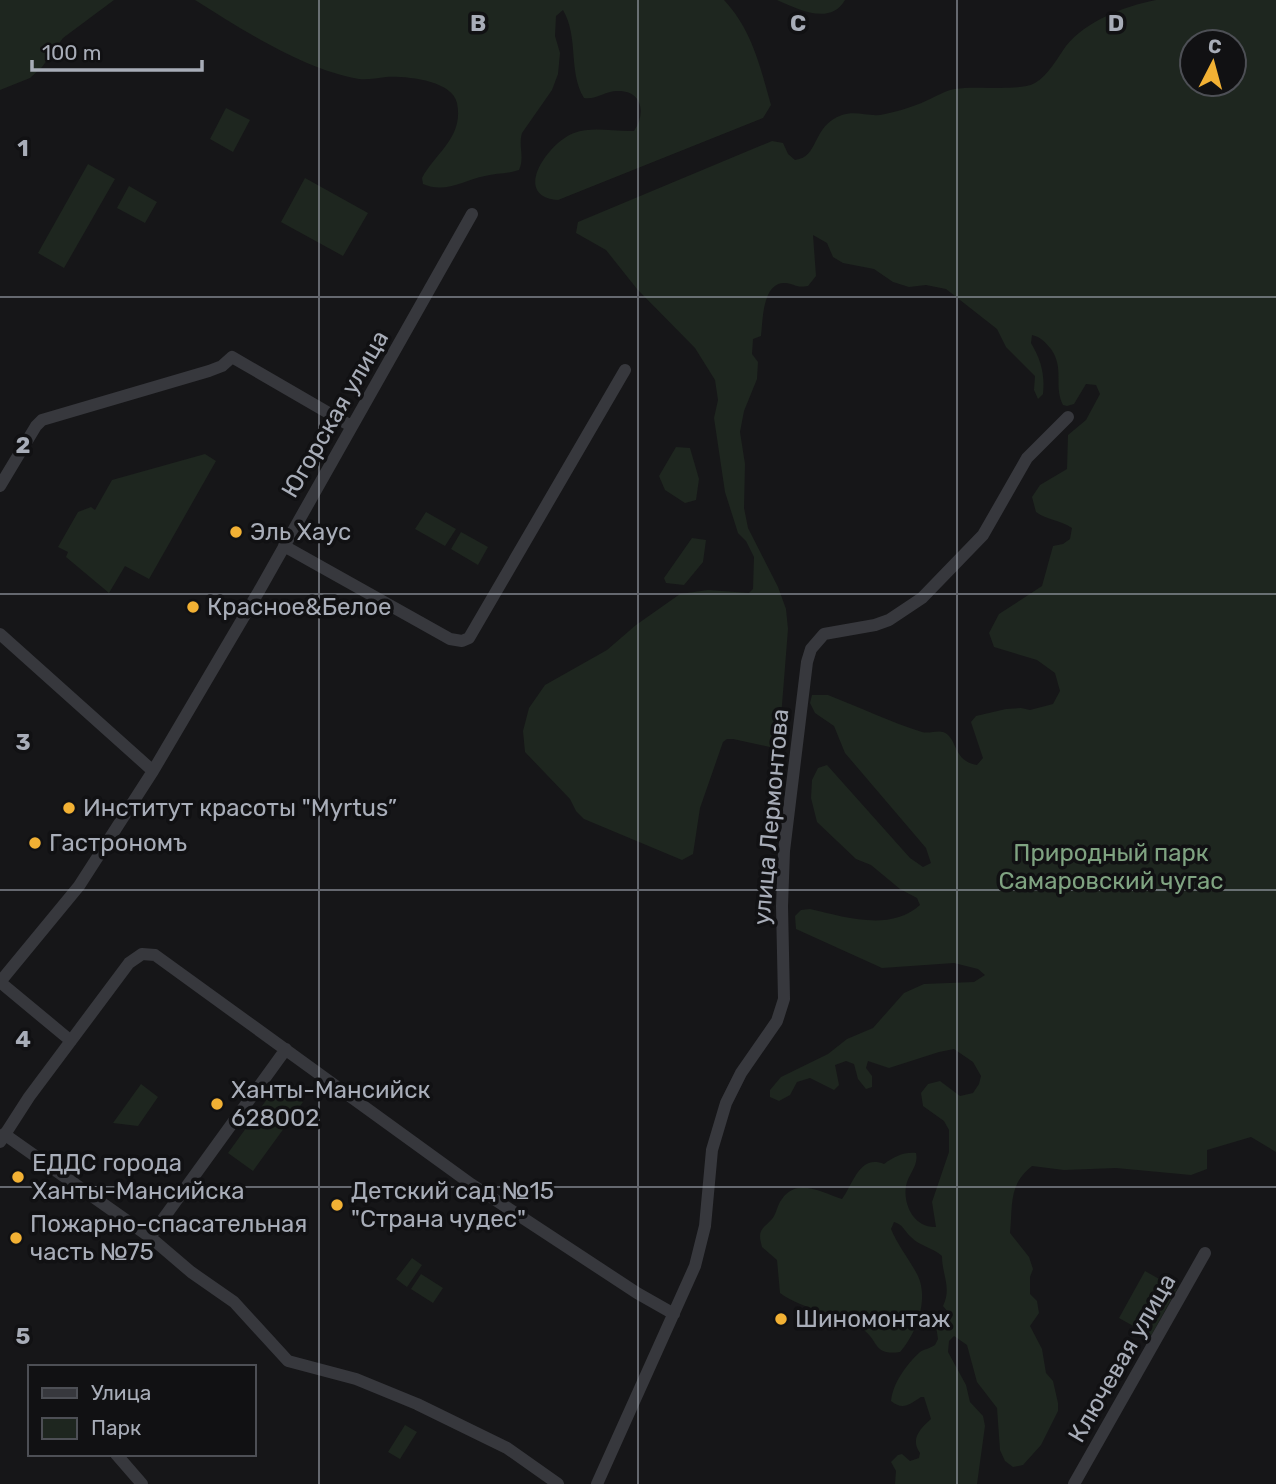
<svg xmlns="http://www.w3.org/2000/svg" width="1276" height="1484" font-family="Rubik,sans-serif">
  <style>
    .green { fill: #1e261f; fill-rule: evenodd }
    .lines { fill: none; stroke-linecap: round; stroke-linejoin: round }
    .minor { stroke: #37383d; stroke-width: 12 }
    .grid { fill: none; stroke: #a8adb8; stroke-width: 2; stroke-opacity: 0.55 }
    .poi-dot { fill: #f2b134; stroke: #111113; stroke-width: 2.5 }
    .labels { text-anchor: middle; stroke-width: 7; stroke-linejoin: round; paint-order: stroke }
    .street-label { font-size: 24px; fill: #a8adb8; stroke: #111113 }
    .poi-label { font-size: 24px; fill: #a8adb8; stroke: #111113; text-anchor: start }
    .park-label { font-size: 24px; fill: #7fa381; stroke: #111113 }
    .grid-label { font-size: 23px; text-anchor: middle; font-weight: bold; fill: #a8adb8; stroke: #111113; stroke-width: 7; stroke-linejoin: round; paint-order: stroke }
  </style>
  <rect width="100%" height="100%" fill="#161618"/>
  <path class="green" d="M0,0H114L63,38L42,67L30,78L0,90Z
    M195,0H724C752,30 760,66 771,105L763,118L558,200C510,196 549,142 574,133C593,126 614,132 634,131C646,114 643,90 617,91C605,91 596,100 584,98C568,72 579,37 563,10L556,16L555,36L560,53L558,74L552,90L522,133C518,146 525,157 519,170C508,174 496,173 485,176C464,180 445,194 423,184L422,178C436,152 464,137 457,103C452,80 405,76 386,77C377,78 368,80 359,79C304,70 243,30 195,0Z
    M777,0H845C830,26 798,9 777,0Z
    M1156,0H1276V1152L1251,1137L1207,1150V1169L1191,1175L1116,1168L1064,1170L1032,1166C1008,1185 1013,1205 1010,1233L1029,1257L1033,1269L1030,1277V1294L1037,1301L1039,1313L1030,1326L1042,1349L1046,1373L1053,1381L1058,1403V1411L1041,1445L1023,1465L1013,1467L1005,1461L1000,1450L997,1408L977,1382L967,1345L954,1336L949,1341L948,1352L966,1385L970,1402L983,1416L985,1426L977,1484H895L896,1471L891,1462L898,1455L902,1454L910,1461L919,1458L920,1453C910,1439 920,1429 931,1419L924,1397H921C910,1404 903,1411 891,1401C893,1383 906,1365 920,1352C924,1349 929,1349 935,1345L938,1339L936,1326L948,1312L943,1306C952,1288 942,1275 942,1256C932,1247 919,1246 911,1237C904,1231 904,1225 894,1222L891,1229C898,1246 910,1260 918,1276C929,1300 916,1334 900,1352C872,1356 879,1339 861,1328C835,1311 805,1311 780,1293L777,1260L762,1247C757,1229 762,1230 772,1219C777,1213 777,1205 782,1199C797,1177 823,1193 842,1199C853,1185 859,1154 884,1164C894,1157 903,1152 916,1153C919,1166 908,1174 906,1186C903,1205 914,1228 936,1227L932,1202L949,1152V1130L944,1121L923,1106L921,1093L928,1084L940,1081L960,1096L973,1093L979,1084L981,1076L973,1062L954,1049L939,1052L889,1068L868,1061L866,1068L872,1076V1087L866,1089L858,1079L854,1064L846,1061L835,1065L839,1085L834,1090L810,1078L797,1082L790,1095L779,1101L770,1097V1090L781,1077L828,1054L847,1039L873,1028L904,993L924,984L974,982L985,975L978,969L954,963L882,968L796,929L795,916L801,910L810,909C845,917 890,932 920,905L917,898L900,889L871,865L856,859L817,822L811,798L812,780L818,768L827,765L910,858L923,867L931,863L926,848L845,753L834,726L815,713L810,703L812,695H828C859,707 890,722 922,732C929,734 937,730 943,732C958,737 952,761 977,765L983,758L971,722L976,716L1006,709L1021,708L1030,710L1053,704L1060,691L1055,673L1037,660L994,647L989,633L999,614L1042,586L1053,546L1063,544L1070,539L1072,528C1060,520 1047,520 1036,512L1032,497L1040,485L1067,469L1068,435L1086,420L1100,394L1096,385L1086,384L1074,404L1067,406L1063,405C1053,385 1065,369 1051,349C1045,342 1041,337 1032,335L1031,343C1041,360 1045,374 1043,394L1038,399L1034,390L1035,376L1006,347L997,329L946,289L926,285L909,287L893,282L874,269L843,263L833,257L827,243L813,235L816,276L808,286C794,288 796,284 786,283C762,281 763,321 761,336L753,339L752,354L758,362L757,379L744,411L740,432L745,464L744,508L748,528L778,587L786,609L788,629L780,730L778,741L770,747L733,739H727L723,742L700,808L693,854L682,860L584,819L576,811L570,799L525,752L523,731L529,708L545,685L607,650L636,625L680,594L708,590L749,593L753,589L754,557L746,541L738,533L725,492L714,418L718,400L715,380L695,348L637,289L606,250L576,233L578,222L772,141L783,143L788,154L795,160C820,157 811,126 842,115C857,110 871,118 885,114C895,112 906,109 916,105C929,101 942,91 955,89C976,85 1019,92 1035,83C1048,76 1058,57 1066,46C1086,21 1125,6 1156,0ZM1192,42H1234V84H1192Z
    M226,108L250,120L233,152L210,139Z
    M88,164L115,179L64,268L38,253Z
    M305,178L368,213L343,256L281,222Z
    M129,186L157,202L145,223L117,208Z
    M676,447L690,448L699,479L696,500L685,503L665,490L659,476Z
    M205,454L216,461L149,579L125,566L109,593L66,557L68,552L58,547L78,512L91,507L95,510L112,480Z
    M426,512L456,529L445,546L415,529Z
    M461,532L488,547L478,565L451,549Z
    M692,538L706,540L703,562L684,585L666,583L664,578Z
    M141,1084L158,1097L138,1126L113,1123Z
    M278,1084L303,1102L253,1171L228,1153Z
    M412,1258L422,1265L407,1287L396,1279Z
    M1145,1271L1177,1289L1151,1336L1119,1318Z
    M421,1274L443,1288L433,1303L411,1289Z
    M405,1425L417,1432L400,1459L388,1452Z"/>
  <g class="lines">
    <path class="minor" d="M0,486L36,426L42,420L209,371L222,366L232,357L351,426
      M284,546L450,639L462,641L469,638L625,370
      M0,634L153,771
      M71,1041L0,982L79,886L153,771L259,591L472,214
      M4,1134L150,1237L191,1272L234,1302L288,1361L356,1379L417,1404L507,1448L558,1484
      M0,1142L29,1097L129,963L142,954L155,955L471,1184L637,1293L674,1314
      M150,1237L286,1049
      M116,1454L142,1484
      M597,1484L695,1266L705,1226L712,1150L726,1103L741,1073L777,1021L784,999L782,906L784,851L807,662L811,649L824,634L875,625L889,620L922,598L983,535L1027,458L1068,417
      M1074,1484L1205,1253"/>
  </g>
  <path class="grid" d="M319,0V1484M638,0V1484M957,0V1484M0,297H1276M0,594H1276M0,890H1276M0,1187H1276"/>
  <g class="poi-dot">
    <circle cx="236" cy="532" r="7"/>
    <circle cx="193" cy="607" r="7"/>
    <circle cx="69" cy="808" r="7"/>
    <circle cx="35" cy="843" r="7"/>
    <circle cx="217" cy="1104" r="7"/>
    <circle cx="18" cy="1177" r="7"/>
    <circle cx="337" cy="1205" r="7"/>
    <circle cx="16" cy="1238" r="7"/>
    <circle cx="781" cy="1319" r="7"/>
  </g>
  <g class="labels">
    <g class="street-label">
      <text transform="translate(335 414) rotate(-60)" y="8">Югорская улица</text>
      <text transform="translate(771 817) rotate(-85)" y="8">улица Лермонтова</text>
      <text transform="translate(1122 1358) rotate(-60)" y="8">Ключевая улица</text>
    </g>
    <g class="poi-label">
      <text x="250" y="540">Эль Хаус</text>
      <text x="207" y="615">Красное&amp;Белое</text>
      <text x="83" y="816">Институт красоты "Myrtus”</text>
      <text x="49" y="851">Гастрономъ</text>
      <text x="231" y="1098">Ханты-Мансийск<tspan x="231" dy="28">628002</tspan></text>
      <text x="32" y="1171">ЕДДС города<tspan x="32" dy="28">Ханты-Мансийска</tspan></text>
      <text x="351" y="1199">Детский сад №15<tspan x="351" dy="28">"Страна чудес"</tspan></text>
      <text x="30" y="1232">Пожарно-спасательная<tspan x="30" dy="28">часть №75</tspan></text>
      <text x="795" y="1327">Шиномонтаж</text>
    </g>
    <g class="park-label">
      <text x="1111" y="861">Природный парк<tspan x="1111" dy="28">Самаровский чугас</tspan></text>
    </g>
  </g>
  <g class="grid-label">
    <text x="478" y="31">B</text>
    <text x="798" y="31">C</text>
    <text x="1116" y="31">D</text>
    <text x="23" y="156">1</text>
    <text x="23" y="453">2</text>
    <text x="23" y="750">3</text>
    <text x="23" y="1047">4</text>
    <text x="23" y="1344">5</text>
  </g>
  <rect x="28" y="1365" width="228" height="91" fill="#111113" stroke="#4d4f55" stroke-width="2"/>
  <rect x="42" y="1388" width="35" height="10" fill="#37383d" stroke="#4d4f55" stroke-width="2"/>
  <text x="91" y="1400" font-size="21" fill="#a8adb8">Улица</text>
  <rect x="42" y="1418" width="35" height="21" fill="#1e261f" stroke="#4d4f55" stroke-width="2"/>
  <text x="91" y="1435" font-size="21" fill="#a8adb8">Парк</text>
  <g transform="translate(1213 63) rotate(6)"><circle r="33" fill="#111113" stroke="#4d4f55" stroke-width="2"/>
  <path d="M0-5L12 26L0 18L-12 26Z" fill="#f2b134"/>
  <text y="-10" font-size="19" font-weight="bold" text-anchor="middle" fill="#a8adb8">С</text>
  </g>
  <path d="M32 60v10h170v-10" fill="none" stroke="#a8adb8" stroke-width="3.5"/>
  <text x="42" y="60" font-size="21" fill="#a8adb8" stroke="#111113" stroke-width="5" paint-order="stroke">100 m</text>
</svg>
